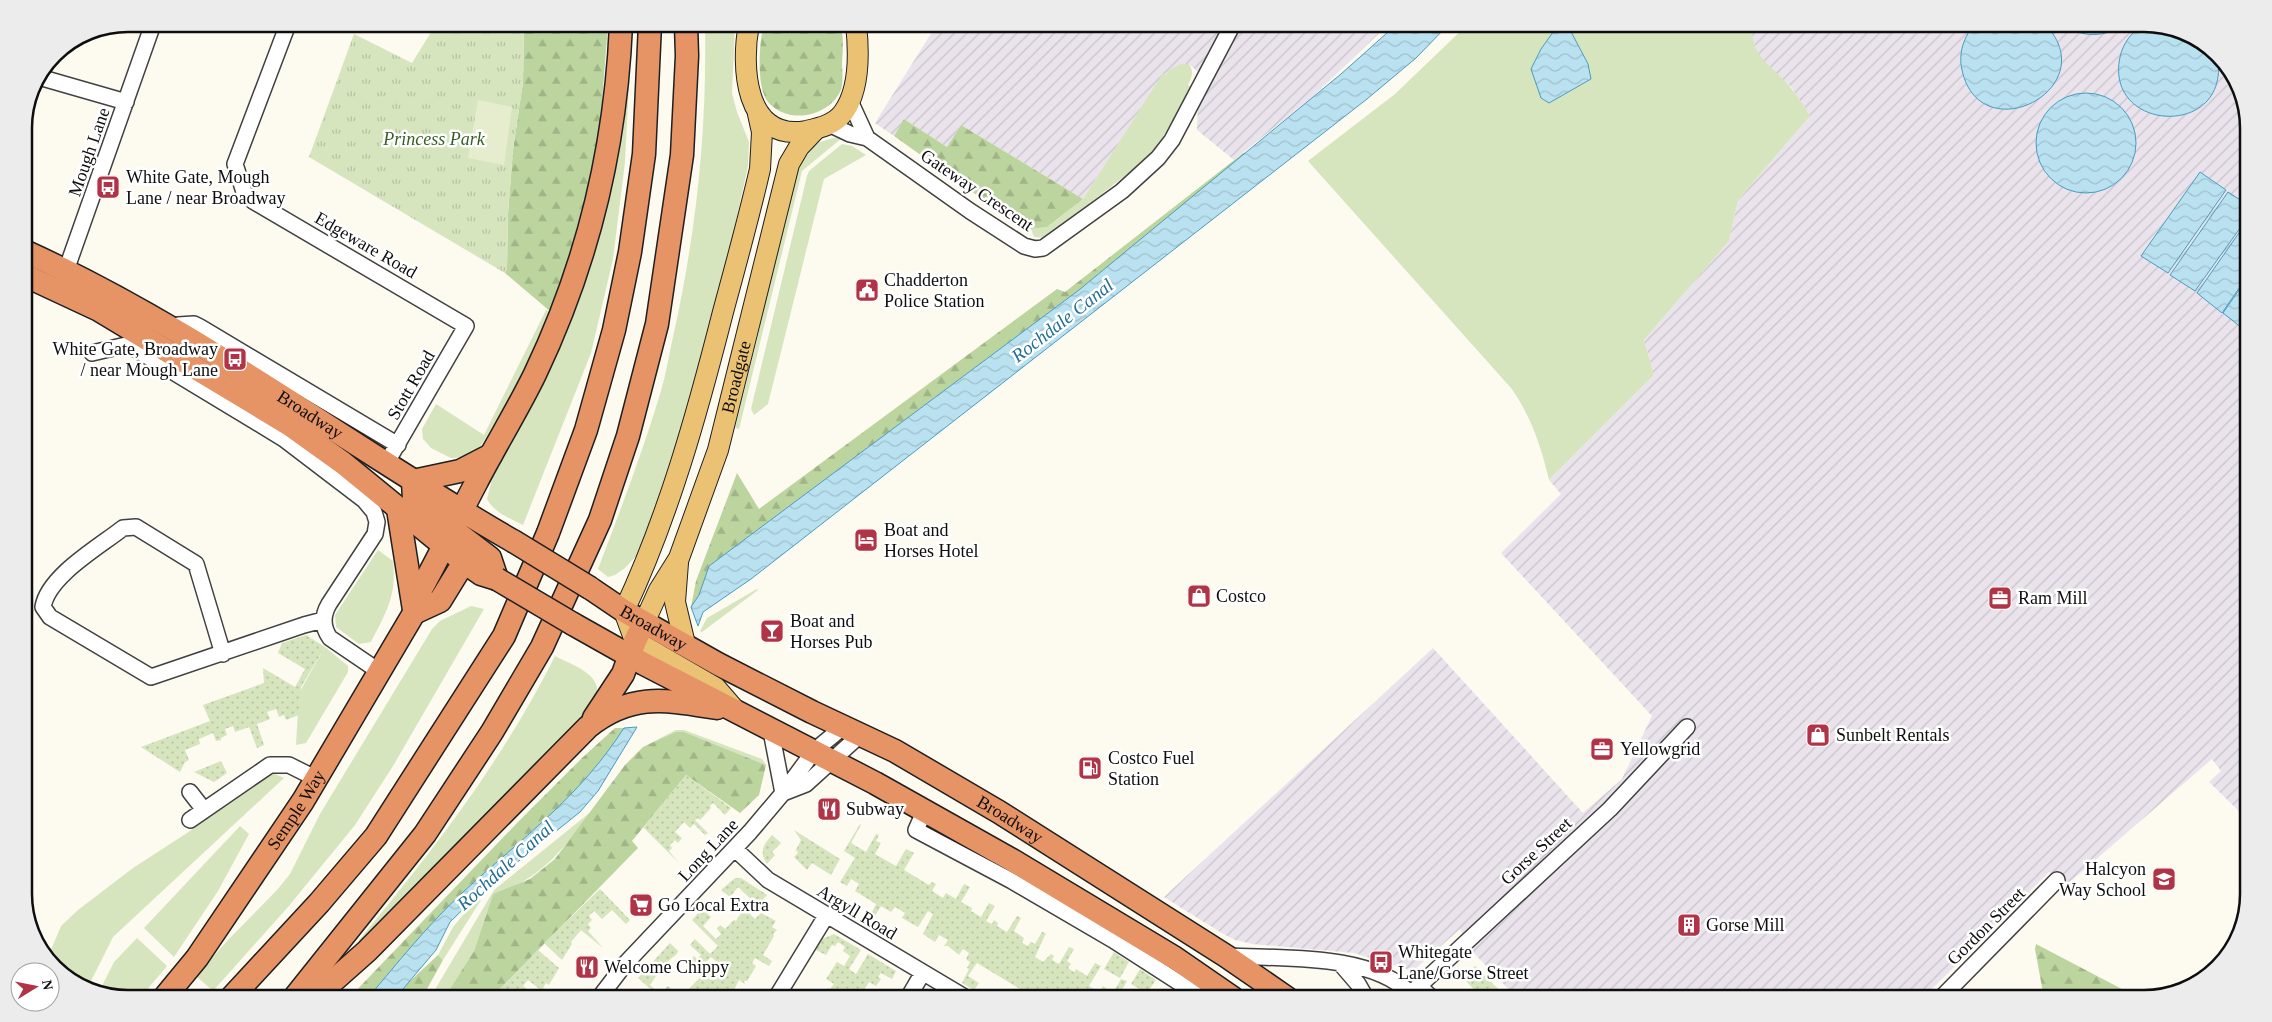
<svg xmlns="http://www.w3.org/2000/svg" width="2272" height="1022" font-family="'Times New Roman',serif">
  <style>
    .industrial { fill: url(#industrial-furrows) }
    .grass { fill: #d6e5bd }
    .forest { fill: url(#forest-firs) }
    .park { fill: url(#park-tufts) }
    .garden { fill: url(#garden-dots) }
    .pitch { fill: #e5edce }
    .water { fill: url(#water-waves); stroke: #489cc0 }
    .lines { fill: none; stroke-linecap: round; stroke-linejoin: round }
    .minor-casing { stroke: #414141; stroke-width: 18 }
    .major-casing { stroke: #1f1f1f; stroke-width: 22 }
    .highway-casing { stroke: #1f1f1f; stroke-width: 25 }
    .minor { stroke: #fff; stroke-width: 15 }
    .major { stroke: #ebc273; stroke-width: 20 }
    .highway { stroke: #e69366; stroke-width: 22 }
    .highway-bridge-casing { stroke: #1f1f1f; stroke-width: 25; stroke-linecap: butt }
    .highway-bridge { stroke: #e69366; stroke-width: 22 }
    .labels { text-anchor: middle; stroke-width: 5; stroke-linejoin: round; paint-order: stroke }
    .park-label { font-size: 18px; font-style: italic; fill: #375f24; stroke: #fff }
    .street-label { font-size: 18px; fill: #0e0e0e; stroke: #fff }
    .poi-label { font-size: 18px; fill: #0e0e0e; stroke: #fff; text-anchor: start }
    .water-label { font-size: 19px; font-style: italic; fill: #236e94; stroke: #fff }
    .rim { fill: none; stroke: #0e0e0e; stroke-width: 2.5 }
  </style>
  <defs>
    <pattern id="industrial-furrows" width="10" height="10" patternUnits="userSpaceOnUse" patternTransform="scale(1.25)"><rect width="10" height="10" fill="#eae3ec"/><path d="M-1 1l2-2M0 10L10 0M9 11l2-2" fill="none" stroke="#c8c2c9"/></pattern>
    <pattern id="forest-firs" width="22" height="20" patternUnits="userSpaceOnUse" patternTransform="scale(1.25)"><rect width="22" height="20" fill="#bcd49e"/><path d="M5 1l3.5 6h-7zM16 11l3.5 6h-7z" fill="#a0b587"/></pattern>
    <pattern id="park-tufts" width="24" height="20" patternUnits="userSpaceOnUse" patternTransform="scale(1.25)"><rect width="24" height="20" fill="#d6e5bd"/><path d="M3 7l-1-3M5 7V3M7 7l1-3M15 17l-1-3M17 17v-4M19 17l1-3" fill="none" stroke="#b6c3a1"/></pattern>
    <pattern id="garden-dots" width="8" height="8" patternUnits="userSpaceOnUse" patternTransform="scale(1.25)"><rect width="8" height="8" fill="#d6e5bd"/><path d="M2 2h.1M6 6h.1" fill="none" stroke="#b6c3a1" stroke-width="1.8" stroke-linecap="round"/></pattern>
    <pattern id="water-waves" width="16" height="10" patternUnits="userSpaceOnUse" patternTransform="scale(1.25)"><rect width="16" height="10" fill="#bae1f0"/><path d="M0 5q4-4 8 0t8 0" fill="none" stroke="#9fc0cd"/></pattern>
  </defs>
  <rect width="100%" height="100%" fill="#fdfaf0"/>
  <path class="industrial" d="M937,24H1389L1310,99L1234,160L1197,130L1199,73L1189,64L1166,75L1163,74L1083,199L961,125L947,147L904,119L894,136L875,123Z
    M1752,24H2144L2184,32L2230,70L2248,122V820L2209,782L2221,771L2212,759L2064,887L2049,872L1923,998H1517L1471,950L1460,929L1413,971L1354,953L1252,944L1235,940L1220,932L1164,897L1433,648L1583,813L1622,779L1652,716L1501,553L1561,494L1549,480L1654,375L1644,340L1729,241L1738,200L1810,116L1791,87L1761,60L1752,38Z"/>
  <path class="grass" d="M628,24H632L625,162L613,259L591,353L523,525C509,518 495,513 487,499L493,475L544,378Z
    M705,24H735L732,93L737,112L749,142L748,166L730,248L692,395L652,518L636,556L625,568L615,575L608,577L598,569C620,511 643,451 661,391C667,370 670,349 675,328C697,226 707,128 705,24Z
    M1468,24H1752C1751,58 1771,64 1790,87C1798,96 1804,106 1810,116L1738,200L1729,241L1644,340L1654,375L1549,480C1541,446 1531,416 1511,388L1308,161L1395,94Z
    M1181,64H1189C1194,72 1192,77 1188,85L1193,88L1157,146L1131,171L1045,238L1034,237L1031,229L1047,227L1083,199L1163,73L1166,75L1169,70Z
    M833,138H842L802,171L739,429L735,428L757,340L773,261L798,167L817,143Z
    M842,144L852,146L866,155L824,179L768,404L754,415L751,409L807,176L809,171Z
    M546,310L551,312L525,371L502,411L480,447L467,457L451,458L431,448L423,439L422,429L436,404L484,435Z
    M378,550L393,561C397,595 386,613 371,642L359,644L336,627L335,615Z
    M757,589L758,590L702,632L700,631L707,618Z
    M471,606L484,609L393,766L355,825L288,907L213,991L196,976L228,940L277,890L290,874L320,814L432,629L440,621Z
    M325,647L348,666V672L306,743L296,745L299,693Z
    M555,656C568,663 599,673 597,691C594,719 398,912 365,947L359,940C433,851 503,760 555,656Z
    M676,730H684L762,759L766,765L684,732L643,747Z
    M270,772L284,778L113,937L87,989L48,957L61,926L78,910L133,868L187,833Z
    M593,810C563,848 542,880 493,894L474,951L448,992L441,998H430L494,890Z
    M240,826L249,834L218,891L174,957L144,928Z
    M476,900H481L443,960L438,955L453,927Z
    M137,938L167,966L140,998L99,992L114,962Z"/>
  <path class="forest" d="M524,24H608L600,127L586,207L551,312L505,273L507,268L508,214L513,150L523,82Z
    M764,24H840C844,36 843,49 842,62C842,70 844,84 840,92C827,117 788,125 768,102C756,87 759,42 764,24Z
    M904,119L947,147L961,125L1083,199L1047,227L1031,229L1016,223L894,136Z
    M1250,150L1079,290L709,566L699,595L691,607L696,581L737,473L759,509L1057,289L1065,292L1242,154Z
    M615,728H624C579,798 522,838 462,893C428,925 398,962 368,998H349L517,823L582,758Z
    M676,732H684L766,765L759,795L740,813L686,775L632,841L638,848L491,998H441L448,992L474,951L493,894L530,879L555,859L625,765L643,747Z
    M2036,944L2139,998H2044L2035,949Z
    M438,955L443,960L422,998H392Z"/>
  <path class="park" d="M436,24H524L523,82L513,150L508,214L507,268L505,273L309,157L354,34L412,63Z"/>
  <path class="garden" d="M306,635L325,647L301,687L299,715L286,720L284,715L279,717L276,709L267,712L270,719L257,724L264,745L257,748L249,727L235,732L233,726L225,729L227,735L221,738V740L216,741L213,733L199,739L200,744L185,750L189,760L185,762L180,772L141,747L210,721L203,705L264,683L263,668L295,687L305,669L278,653L282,643Z
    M221,761L227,773L214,782L194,772Z
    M686,775L731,808L725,815L713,803L710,806L711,808L700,820L698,818L695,820L708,833L705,835L694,824L690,828L684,822L675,832L682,838L678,843L675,840L670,845L672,848L669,851L679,863L643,827Z
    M860,824L861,825L851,843L866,852L876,834L879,835L876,841L881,843L875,854L896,866L906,849L914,853L904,870L929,885L932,882L936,884L932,891L943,898L946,893L956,899L964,884L970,887L961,902L972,908L971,911L981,917L989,903L995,906L986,921L992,924L994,920L998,923L997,926L1007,932L1017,916L1021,918L1014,931L1024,938L1022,943L1028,946L1031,942L1035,944L1042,932L1046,933L1035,957L1043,962L1051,954L1054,956L1052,960L1059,964L1069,947L1074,949L1067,961L1071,964L1068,968L1074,972L1076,969L1087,976L1095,963L1101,966L1089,986L1099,992L1103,986L1113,993L1121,979L1127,981L1119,995L1124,998H1034L1023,992L1019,998H1015L1020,989L977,963L968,976L979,983L974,990L962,983L969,969L967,968L970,962L966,959L969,953L963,949L959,955L948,946H944L948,940L939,935L935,942L923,934L933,914L928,911L918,927L902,918L905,913L895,907L891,912L881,906L873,919L883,926L879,933L866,925L876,904L855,891L859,884L851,879L847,886L840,882L855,858L844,851Z
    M794,830L840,859L831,875L812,863L807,870L794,857L798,853L796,850L801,840Z
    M772,835L781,843L772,852L775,855L767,864C759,852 763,845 772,835Z
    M735,878H741L767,895L750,914L755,919L761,913L776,921L772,927L777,930L773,934L774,936L763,955L772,961L769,966L755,958L752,963L756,966L747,981H744L745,984L739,980L730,998H680L716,961L711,957L699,969L690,961L694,956L697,959L701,955L690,945L695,939L710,954L718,946L692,920L702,909L711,917L703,926L716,939L721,934L717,929L720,925L725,929L734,920L736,921L747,904L749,906L754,902L738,887L730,897L721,890Z
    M600,889L630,920L626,924L612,910L602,919L594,911L589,916L592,920L588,924L591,928L588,931L603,948L581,930L571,942L572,944L562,960L544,943Z
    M834,934L861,950L849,969L856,974L868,954L896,971L892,979L881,973L878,977L881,979L876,986L869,982L863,992L869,998L863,996L862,998H808L812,992L822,998L828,988L830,989L834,984L826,979L837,962L844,966L850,956L843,951L845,947L838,942L835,946L832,945L826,955L816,950L822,939Z
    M670,943L678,951L677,954L668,961L670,963L661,970L662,972L656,976L650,985L660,994L668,986L676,993L671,998H661L638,978Z
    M538,950L559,968L549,985L546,983L543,988L557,998H551L528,980L523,986L535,995L533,998H491Z
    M1114,952L1129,962L1120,978L1104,969Z
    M1475,966L1507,998H1482L1463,978Z
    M1140,969L1156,980L1147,993L1131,984Z"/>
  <path class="pitch" d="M478,100L512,107L504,165L468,158Z"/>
  <path class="water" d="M1397,24H1449L1416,58L1367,99L751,579L703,612L698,626L691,607L699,595L709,566L1079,290L1341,74Z
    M1975,24H2045C2106,88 1980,153 1962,70C1958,53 1964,36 1975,24Z
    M2062,24H2124C2106,38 2081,38 2062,24Z
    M2145,24L2184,32L2218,60C2228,139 2104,132 2120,57C2123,43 2132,31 2145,24Z
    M1568,26L1588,64L1591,79L1549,103L1541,98L1531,69L1541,49L1556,28Z
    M2036 143a50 50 0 1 1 100 0a50 50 0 1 1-100 0Z
    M2200,172L2226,190L2168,273L2141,256Z
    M2228,192L2248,205V217L2195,291L2170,275Z
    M2248,220V275L2222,313L2197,293Z
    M2248,277V331L2247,332L2223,313Z
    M637,727L598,791L580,812L485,888L450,922L436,950L403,989L390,998H368C398,962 428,925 462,893C522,838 579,798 624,728Z"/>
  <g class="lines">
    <g class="minor-casing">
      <path id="minor" d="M288,24L235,164L244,192L253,201L466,326L387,462
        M39,77L126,102
        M850,101L867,138
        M829,124L850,134L867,138L970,211L1024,246L1035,249L1043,248L1122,191L1158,158L1172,140L1233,24
        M63,279L153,24
        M174,331L178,325L194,324L200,327L398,445
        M92,353L126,345L137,350L284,439L364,500L374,512L377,522L375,534L329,604C322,616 322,627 330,638L380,672
        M223,654L196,564L136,527L123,528C99,547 48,576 43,607L50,617L151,677L304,625L323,620
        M771,731L783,793
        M190,792L204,810
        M783,793L806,784L860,735
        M924,812L916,830L1012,881L1113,940L1203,998
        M190,820L270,765H289L317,779
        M735,849L768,880L966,998
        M1228,956C1283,959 1370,953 1411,994
        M1340,963L1358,984L1366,998
        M1419,986L1432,998
        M599,998L625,964L750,832L783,793L814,751L843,727
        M776,998L826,916
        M908,998L922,974
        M1406,998L1610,809L1687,727
        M1941,998L2057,880"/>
    </g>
    <g class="major-casing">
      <g id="major">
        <path d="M749,24C741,65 744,142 806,131C819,128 834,125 843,113C860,90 859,51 856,24"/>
        <path d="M678,563L675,602L685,644"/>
        <path id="s1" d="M644,623L659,590L679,558L718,450L789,164L799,147L816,129"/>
        <path d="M735,710L716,688L635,641L624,611C669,515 697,414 723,312C736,264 749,217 760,169L762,132L758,114"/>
      </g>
    </g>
    <g class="highway-casing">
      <g id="highway">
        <path id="s2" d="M24,251C197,329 349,447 513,541"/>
        <path d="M24,275L99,310L290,425L343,463L464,562L481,574L497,579"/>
        <path d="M413,481L414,500L490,558L497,579"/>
        <path d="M413,481L460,471L491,455"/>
        <path d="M398,509L414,610"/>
        <path id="s3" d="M590,588L624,611L718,664L812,712L895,751L999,812L1226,956L1287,998"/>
        <path d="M414,613L440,601L472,549"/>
        <path d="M573,624L644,664L875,783L1012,860L1175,958L1233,998"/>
        <path d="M594,718L623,674L635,641L644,623"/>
        <path id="s4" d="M164,998L197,958L303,801L414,613L420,591C440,555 457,519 476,483C495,446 517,411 535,374C588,263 616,146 621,24"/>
        <path d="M231,998L319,903L376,836L504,636L548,533L586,430L614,330L630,252L644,154L650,24"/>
        <path d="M294,998L425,834L492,732L542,647L600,520L628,436L657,324L682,155L687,56L686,24"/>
        <path d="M314,998L367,951L588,727C632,692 666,700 717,708"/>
      </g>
    </g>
    <use href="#minor" class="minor"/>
    <use href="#major" class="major"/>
    <use href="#highway" class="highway"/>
    <g class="highway-bridge-casing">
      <path id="highway-bridge" d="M513,541L590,588
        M497,579L573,624"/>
    </g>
    <use href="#highway-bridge" class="highway-bridge"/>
  </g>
  <defs>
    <g id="bus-square" transform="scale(1.25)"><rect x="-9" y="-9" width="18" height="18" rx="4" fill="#b03346" stroke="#fff"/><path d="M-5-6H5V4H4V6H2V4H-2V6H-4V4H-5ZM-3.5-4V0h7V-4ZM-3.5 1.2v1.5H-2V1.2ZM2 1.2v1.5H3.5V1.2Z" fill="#fff"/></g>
    <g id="civic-square" transform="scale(1.25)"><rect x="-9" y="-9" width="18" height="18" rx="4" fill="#b03346" stroke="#fff"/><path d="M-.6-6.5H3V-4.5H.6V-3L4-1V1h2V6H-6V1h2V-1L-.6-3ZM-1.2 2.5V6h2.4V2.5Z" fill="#fff"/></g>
    <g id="hotel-square" transform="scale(1.25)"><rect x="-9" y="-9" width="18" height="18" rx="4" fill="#b03346" stroke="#fff"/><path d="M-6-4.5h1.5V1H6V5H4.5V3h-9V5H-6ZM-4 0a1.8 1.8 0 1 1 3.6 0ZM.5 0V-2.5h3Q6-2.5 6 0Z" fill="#fff"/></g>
    <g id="shop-square" transform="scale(1.25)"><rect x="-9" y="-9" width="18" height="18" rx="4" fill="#b03346" stroke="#fff"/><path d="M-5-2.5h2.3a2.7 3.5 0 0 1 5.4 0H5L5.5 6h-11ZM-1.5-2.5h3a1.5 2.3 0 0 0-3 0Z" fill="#fff"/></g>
    <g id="office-square" transform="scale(1.25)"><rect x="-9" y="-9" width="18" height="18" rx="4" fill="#b03346" stroke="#fff"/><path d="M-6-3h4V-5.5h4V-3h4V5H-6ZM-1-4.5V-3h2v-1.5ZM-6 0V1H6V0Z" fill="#fff"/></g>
    <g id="bar-square" transform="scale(1.25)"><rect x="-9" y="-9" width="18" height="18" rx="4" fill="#b03346" stroke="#fff"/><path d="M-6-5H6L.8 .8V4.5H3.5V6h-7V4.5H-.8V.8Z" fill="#fff"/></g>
    <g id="fuel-square" transform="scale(1.25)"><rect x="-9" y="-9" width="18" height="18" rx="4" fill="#b03346" stroke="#fff"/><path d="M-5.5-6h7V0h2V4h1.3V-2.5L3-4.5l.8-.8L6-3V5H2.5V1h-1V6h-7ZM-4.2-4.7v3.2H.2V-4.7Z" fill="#fff"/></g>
    <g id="restaurant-square" transform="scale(1.25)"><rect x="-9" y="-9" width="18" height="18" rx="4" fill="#b03346" stroke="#fff"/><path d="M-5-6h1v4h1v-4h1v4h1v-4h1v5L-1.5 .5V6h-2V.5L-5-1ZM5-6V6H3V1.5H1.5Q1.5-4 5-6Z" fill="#fff"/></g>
    <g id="school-square" transform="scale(1.25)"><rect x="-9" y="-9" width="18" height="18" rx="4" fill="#b03346" stroke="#fff"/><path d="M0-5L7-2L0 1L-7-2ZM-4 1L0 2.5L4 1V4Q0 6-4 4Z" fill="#fff"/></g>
    <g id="supermarket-square" transform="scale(1.25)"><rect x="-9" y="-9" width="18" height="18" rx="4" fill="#b03346" stroke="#fff"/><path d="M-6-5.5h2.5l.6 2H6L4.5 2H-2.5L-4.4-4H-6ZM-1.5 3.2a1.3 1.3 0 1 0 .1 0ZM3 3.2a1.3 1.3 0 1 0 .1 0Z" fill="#fff"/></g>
    <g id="building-square" transform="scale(1.25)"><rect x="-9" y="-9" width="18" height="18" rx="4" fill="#b03346" stroke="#fff"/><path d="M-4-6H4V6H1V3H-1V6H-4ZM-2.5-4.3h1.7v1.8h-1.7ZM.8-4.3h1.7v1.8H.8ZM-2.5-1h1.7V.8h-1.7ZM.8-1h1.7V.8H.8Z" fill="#fff"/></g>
  </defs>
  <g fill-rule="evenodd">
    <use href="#bus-square" x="108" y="187"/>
    <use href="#civic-square" x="867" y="290"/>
    <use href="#bus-square" x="235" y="359"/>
    <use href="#hotel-square" x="866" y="540"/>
    <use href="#shop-square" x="1199" y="596"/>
    <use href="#office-square" x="2000" y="598"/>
    <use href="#bar-square" x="772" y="631"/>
    <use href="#shop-square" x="1818" y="735"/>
    <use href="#office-square" x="1602" y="749"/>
    <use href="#fuel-square" x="1090" y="768"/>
    <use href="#restaurant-square" x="829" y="809"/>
    <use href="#school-square" x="2164" y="879"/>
    <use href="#supermarket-square" x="641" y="905"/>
    <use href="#building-square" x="1689" y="925"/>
    <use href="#bus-square" x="1381" y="962"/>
    <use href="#restaurant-square" x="587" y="967"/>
  </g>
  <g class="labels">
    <g class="park-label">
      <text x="434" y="145">Princess Park</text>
    </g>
    <g class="street-label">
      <text transform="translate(89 152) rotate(-71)" y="6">Mough Lane</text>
      <text transform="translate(977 190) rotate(34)" y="6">Gateway Crescent</text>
      <text transform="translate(366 245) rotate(30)" y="6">Edgeware Road</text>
      <text dy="6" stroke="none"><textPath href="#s1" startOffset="264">Broadgate</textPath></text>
      <text transform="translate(411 385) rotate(-60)" y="6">Stott Road</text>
      <text dy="6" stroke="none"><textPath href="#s2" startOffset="330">Broadway</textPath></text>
      <text dy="6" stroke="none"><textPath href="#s3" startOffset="75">Broadway</textPath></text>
      <text dy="6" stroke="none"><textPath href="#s4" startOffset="230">Semple Way</textPath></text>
      <text dy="6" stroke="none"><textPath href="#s3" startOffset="480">Broadway</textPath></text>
      <text transform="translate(708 850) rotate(-47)" y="6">Long Lane</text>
      <text transform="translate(1536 851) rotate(-43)" y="6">Gorse Street</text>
      <text transform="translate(857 912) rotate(31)" y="6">Argyll Road</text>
      <text transform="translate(1986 926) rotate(-45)" y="6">Gordon Street</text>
    </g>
    <g class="poi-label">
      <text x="126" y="183">White Gate, Mough<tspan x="126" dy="21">Lane / near Broadway</tspan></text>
      <text x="884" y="286">Chadderton<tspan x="884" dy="21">Police Station</tspan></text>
      <text x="218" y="355" text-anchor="end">White Gate, Broadway<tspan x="218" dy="21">/ near Mough Lane</tspan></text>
      <text x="884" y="536">Boat and<tspan x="884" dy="21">Horses Hotel</tspan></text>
      <text x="1216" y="602">Costco</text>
      <text x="2018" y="604">Ram Mill</text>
      <text x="790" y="627">Boat and<tspan x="790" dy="21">Horses Pub</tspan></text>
      <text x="1836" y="741">Sunbelt Rentals</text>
      <text x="1620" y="755">Yellowgrid</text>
      <text x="1108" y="764">Costco Fuel<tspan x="1108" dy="21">Station</tspan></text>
      <text x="846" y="815">Subway</text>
      <text x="2146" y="875" text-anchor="end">Halcyon<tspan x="2146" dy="21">Way School</tspan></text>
      <text x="658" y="911">Go Local Extra</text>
      <text x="1706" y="931">Gorse Mill</text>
      <text x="1398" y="958">Whitegate<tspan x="1398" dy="21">Lane/Gorse Street</tspan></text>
      <text x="604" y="973">Welcome Chippy</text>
    </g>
    <g class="water-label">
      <text transform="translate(1062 320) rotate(-38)" y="7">Rochdale Canal</text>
      <text transform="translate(505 865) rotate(-42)" y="7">Rochdale Canal</text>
    </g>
  </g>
  <path d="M0 0H2272V1022H0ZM128 32H2144A96 96 0 0 1 2240 128V894A96 96 0 0 1 2144 990H128A96 96 0 0 1 32 894V128A96 96 0 0 1 128 32Z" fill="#ececec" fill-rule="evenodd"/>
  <path class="rim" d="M128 32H2144A96 96 0 0 1 2240 128V894A96 96 0 0 1 2144 990H128A96 96 0 0 1 32 894V128A96 96 0 0 1 128 32Z"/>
  <g transform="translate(35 987) rotate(80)"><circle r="24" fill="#ffffff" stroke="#9f9f9f"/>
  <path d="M0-4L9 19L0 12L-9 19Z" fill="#b03346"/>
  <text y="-8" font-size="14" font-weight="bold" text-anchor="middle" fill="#0e0e0e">N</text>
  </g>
</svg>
